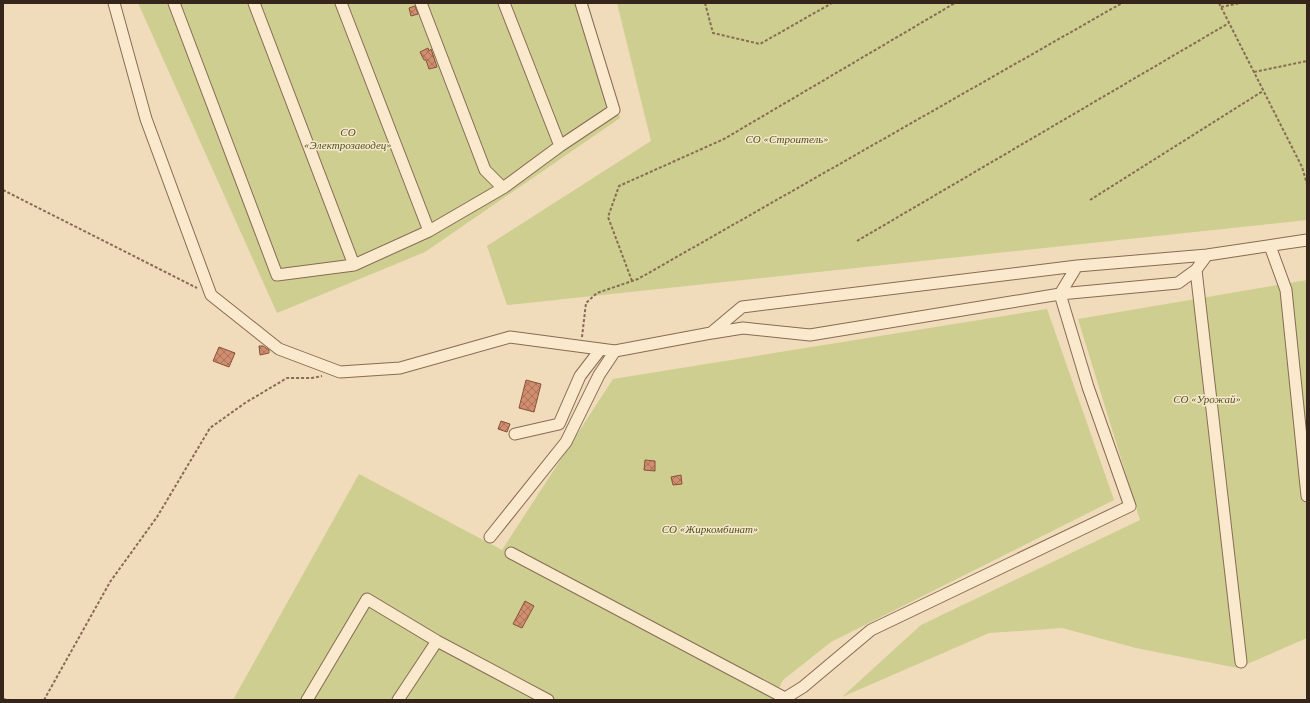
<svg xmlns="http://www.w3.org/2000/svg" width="1310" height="703" font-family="'Libre Baskerville',serif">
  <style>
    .green { fill: #cdce8f }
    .building { fill: url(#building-cross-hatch); stroke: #895139 }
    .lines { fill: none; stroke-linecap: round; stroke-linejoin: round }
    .minor-casing { stroke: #886b54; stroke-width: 13 }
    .path { stroke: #886b54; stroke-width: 2; stroke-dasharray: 3 2; stroke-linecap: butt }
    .minor { stroke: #fbe9ce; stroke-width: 11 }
    .labels { text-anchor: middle; stroke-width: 3; stroke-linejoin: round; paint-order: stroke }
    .park-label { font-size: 11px; font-style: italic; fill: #4c541f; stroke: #f7e6cb }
  </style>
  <defs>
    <pattern id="building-cross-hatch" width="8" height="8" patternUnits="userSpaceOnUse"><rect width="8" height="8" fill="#d18e6e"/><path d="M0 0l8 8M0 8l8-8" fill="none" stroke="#aa745a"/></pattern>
  </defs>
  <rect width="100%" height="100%" fill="#f0dbbb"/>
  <path class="green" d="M138,3H588L620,118L425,252L277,313Z
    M617,3H1307V220L507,305L487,246L651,141Z
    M1307,280V638L1238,668L1136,648L1062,628L989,633L842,697L921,625L1140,520L1078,319Z
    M1047,309L1114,500L831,642L783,680L773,700H233L359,474L502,550L613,379Z"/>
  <path class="building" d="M415,6L418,14L411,16L409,8Z
    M428,48L429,51L431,49L437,67L429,69L426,60H424L420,52Z
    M259,346H263L269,350V353L260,355Z
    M219,347L235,353L229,367L213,361Z
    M526,380L541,384L534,412L519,408Z
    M501,421L510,424L507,432L498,429Z
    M645,460L655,461V471L644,470Z
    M681,475L682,484L673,485L671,477Z
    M525,601L534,606L522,628L513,624Z"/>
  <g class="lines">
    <g class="minor-casing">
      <path id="minor" d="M114,3L146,119L211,295L279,349L340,372L400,368L510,337L615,351L711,333L742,307L1077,266L1207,255L1307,240
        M174,3L277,275L354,265L429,231L503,188L560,146L614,110L581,3
        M254,3L354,265
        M341,3L429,231
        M421,3L485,170L503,188
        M504,3L560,146
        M1270,246L1286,290L1307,496
        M1196,270L1241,662
        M712,333L743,328L810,335L1060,294L1178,283L1196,270L1207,255
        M515,434L559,424L580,376L600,350
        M490,537L566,442L599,375L615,351
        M511,553L785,698
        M307,700L367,599L437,641L548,700
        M398,700L437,641
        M782,700L803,687L871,630L1130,506L1088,387L1060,294L1077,266"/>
    </g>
    <path class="path" d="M705,3L713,33L760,44L832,3
      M1219,3L1302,167L1307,184
      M1221,7L1240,3
      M1254,72L1307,61
      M3,190L197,288
      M1090,200L1263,91
      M857,241L1229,23
      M632,281L608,217L619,186L724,139L955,3
      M582,337L586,303L597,293L638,279L1122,3
      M3,699L9,700
      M44,700L110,582L157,517L210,428L245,403L287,378H312L322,376"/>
    <use href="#minor" class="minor"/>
  </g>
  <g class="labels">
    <g class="park-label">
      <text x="348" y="136">СО<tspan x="348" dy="13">«Электрозаводец»</tspan></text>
      <text x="787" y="143">СО «Строитель»</text>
      <text x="1207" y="403">СО «Урожай»</text>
      <text x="710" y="533">СО «Жиркомбинат»</text>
    </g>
  </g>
  <rect width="1310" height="703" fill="none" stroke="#36251a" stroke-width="8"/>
</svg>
